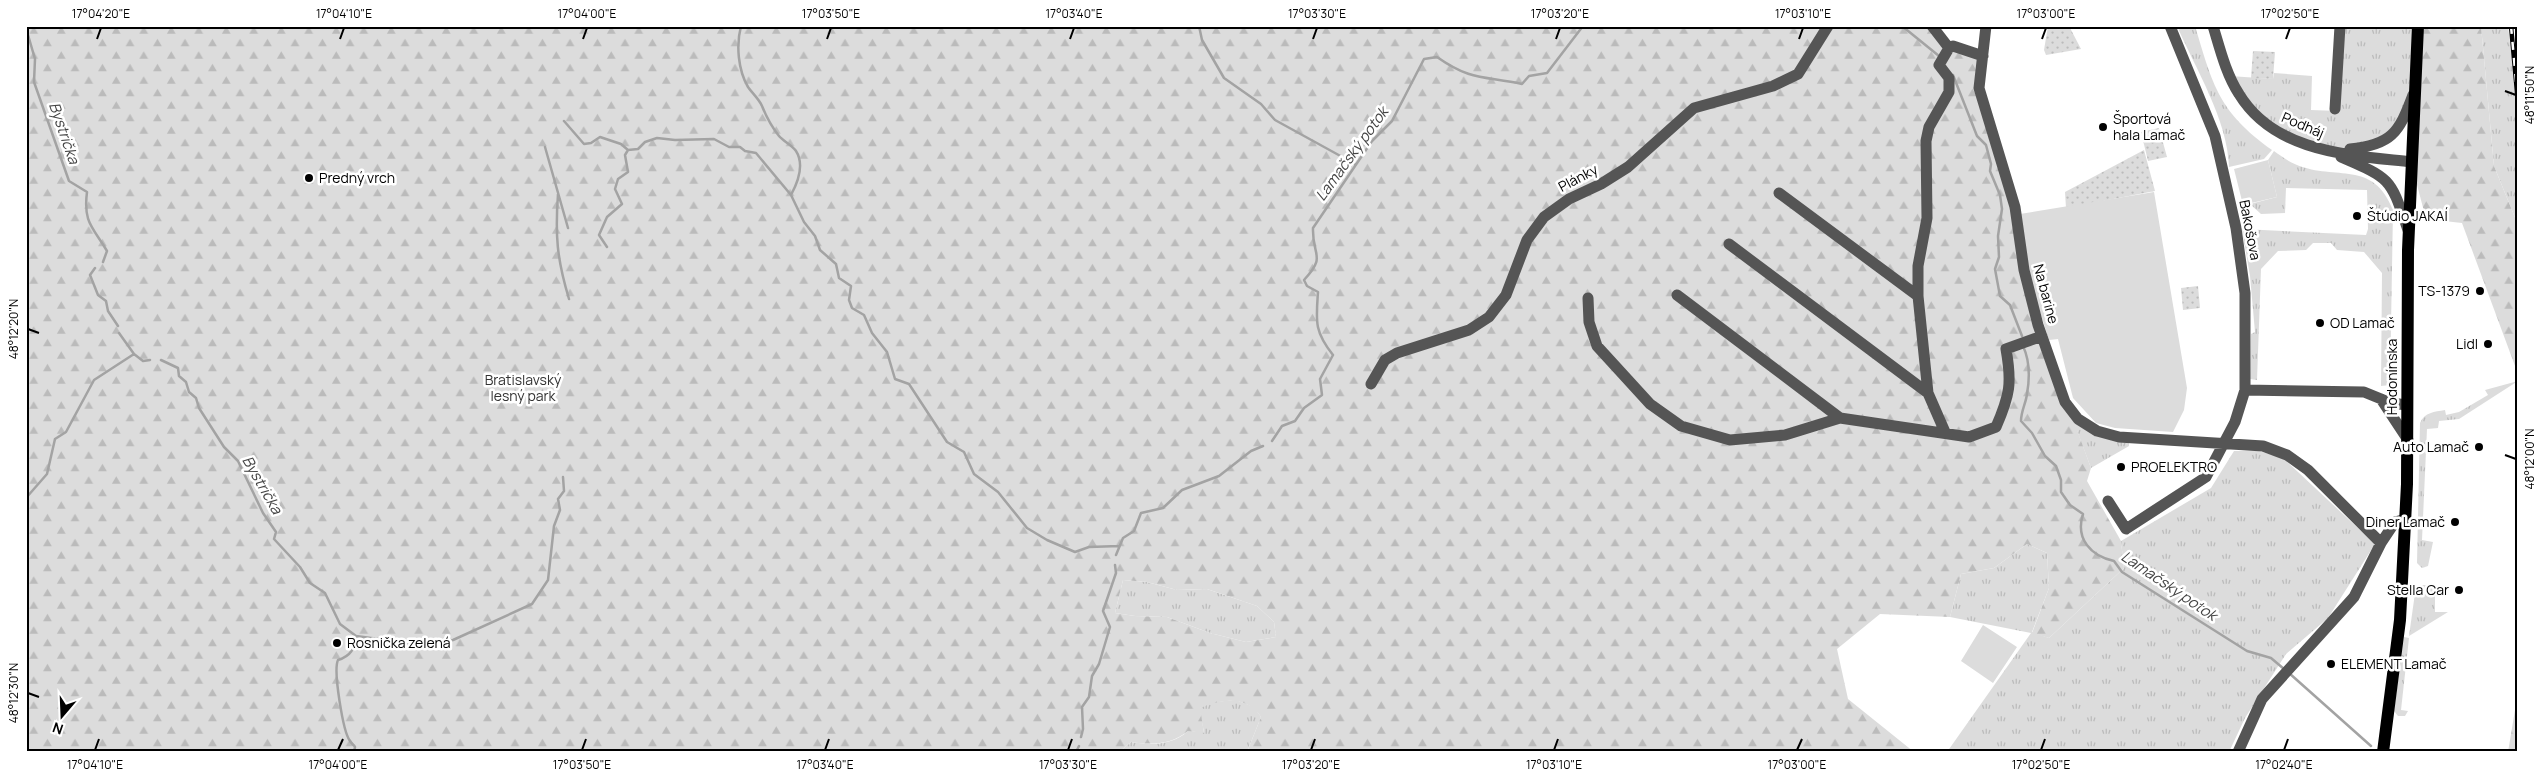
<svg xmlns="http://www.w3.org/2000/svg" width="2544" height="778" font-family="Manrope,sans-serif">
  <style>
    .grass { fill: url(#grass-tufts) }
    .forest { fill: url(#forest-firs); fill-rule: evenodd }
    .park { fill: url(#park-dots) }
    .pitch { fill: #dcdcdc }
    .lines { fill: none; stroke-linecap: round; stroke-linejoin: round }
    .stream { stroke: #a3a3a3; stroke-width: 2.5 }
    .minor { stroke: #555; stroke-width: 11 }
    .major { stroke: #000; stroke-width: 12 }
    .rail-casing { stroke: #000; stroke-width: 4.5 }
    .rail { stroke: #fff; stroke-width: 2.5; stroke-dasharray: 8; stroke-linecap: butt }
    .ticks { fill: none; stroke: #000; stroke-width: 2 }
    .poi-dot { fill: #000; stroke: #fff; stroke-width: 2 }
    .labels { text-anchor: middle; stroke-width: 5; stroke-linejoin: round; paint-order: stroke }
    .poi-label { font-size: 14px; fill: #000; stroke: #fff; text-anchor: start }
    .street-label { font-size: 14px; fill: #000; stroke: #fff }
    .park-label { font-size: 14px; fill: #333; stroke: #fff }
    .water-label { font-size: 15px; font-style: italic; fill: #444; stroke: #fff }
    .neatline { fill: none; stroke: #000; stroke-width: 2 }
    .ticks-label { font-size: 12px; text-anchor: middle; fill: #000 }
  </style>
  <defs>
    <pattern id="grass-tufts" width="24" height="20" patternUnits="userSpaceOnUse" patternTransform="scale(1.25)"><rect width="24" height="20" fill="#dcdcdc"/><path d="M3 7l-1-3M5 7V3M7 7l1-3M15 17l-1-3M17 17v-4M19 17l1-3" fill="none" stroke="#bbb"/></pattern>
    <pattern id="forest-firs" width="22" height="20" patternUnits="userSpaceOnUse" patternTransform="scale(1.25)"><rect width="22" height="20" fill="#dcdcdc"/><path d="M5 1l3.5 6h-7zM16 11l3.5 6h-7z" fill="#bbb"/></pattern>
    <pattern id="park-dots" width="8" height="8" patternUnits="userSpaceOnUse" patternTransform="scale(1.25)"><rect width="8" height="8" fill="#dcdcdc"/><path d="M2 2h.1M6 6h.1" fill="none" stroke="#bbb" stroke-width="1.8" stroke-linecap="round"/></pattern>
  </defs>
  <rect width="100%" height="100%" fill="#fff"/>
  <path class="grass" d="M2177,26H2195C2213,86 2219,112 2272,150L2264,159L2229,167C2228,120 2195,68 2177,26Z
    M2345,26H2418L2408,108L2382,143L2328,151L2269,126L2230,76L2273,79L2274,73L2312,76L2311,110L2338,111Z
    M2481,26H2508L2518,109V225L2494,166Z
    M2274,151C2281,156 2289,162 2297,165C2336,181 2373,159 2393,210L2390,385L2381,386L2382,273L2364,252L2337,250L2331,243H2313L2306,250L2278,251L2261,269L2257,380L2250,379L2251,334L2255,332L2250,276L2242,229L2366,235L2368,229L2367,190L2286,188L2285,213L2261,214L2250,204L2277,197L2268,160Z
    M2518,381L2459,419L2439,421L2438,428L2427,429L2422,540L2433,542L2428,566L2422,568L2417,563L2420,423C2425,412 2434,412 2445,410L2446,415L2459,412L2488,395L2485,390Z
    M2073,420L2129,442V446L2091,468Z
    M2234,451H2259L2283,458L2375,544L2328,618L2286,654L2245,718L2229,752H1947L2031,633L1950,617L1961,574L1994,568L2027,544L2047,553L2049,588L2032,632L2049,638L2124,568L2121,541L2211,488Z
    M1123,580L1147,582L1177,590L1207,589L1257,606L1274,622L1276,637L1246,642L1210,633L1167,617L1135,616L1115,613Z
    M2422,585H2430L2435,589V612H2448L2409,636L2415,593Z
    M2404,637L2409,638L2401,710L2408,711L2405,716H2398L2394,711Z
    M1236,700L1254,707L1261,717L1247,752H1119L1131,742C1151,745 1171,746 1188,731L1204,732L1199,708L1213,702Z"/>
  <path class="forest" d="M26,26H1932L1949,48L1983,56L1979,88L2015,207L2019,271L2091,468L2087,481L2121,541L2124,568L2049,638L2032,633L2049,588L2047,553L2027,544L1994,568L1961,574L1950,617L1880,614L1837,649L1848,699L1914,752H1247L1261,717C1246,695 1222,699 1200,708L1204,733L1188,731C1171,745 1151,745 1131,742L1119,752H26V75L29,70ZM1123,580L1147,582L1177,590L1207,589L1257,606L1274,622L1276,637L1246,642L1210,633L1167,617L1135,616L1115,613Z
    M2419,26H2481L2494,166L2518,225V374L2462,223L2426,219L2411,162Z
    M2518,692V752H2508Z"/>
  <path class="park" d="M2048,26H2069L2081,49L2046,55L2044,50Z
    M2253,51L2275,52L2273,79L2251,78Z
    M2159,128L2167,157L2148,161L2141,132Z
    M2144,150L2155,191L2066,208L2065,192Z
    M2198,286L2200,308L2183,310L2181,288Z"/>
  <path class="pitch" d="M2268,160L2277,197L2243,205L2234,169Z
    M2154,192L2187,388L2184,410L2173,432L2115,428L2096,423L2073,398L2058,339L2049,340L2032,287L2020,214Z
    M1983,625L2017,647L1993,683L1961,661Z"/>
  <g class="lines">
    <path class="stream" d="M741,26C736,45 738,70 748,87C752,93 759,99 762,106C766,116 771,126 779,136C783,141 792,145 796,151C805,165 798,182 791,195L804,222L815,236L820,250L836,264L839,278L851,286L849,300L852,308L864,315L872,333L887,352L895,379L909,384L947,442L964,452L974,474L998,492L1027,528L1047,540L1075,552L1089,547L1119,546
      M1199,26L1202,40L1224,78L1261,104L1275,120L1355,164
      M1902,26L1939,56
      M26,28L35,59L34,82L69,181L87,192C83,223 93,227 107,251L103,262
      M1953,75L1977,136L1986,145L1991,164L1990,171L2000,195L2002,209L1998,236L1999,257L1995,269L2000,296L2010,305L2022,336
      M564,121L584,144L591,143L600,137L621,144L628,150
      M545,147L568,228
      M628,150L638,149L645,142L657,138L675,140L714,139L729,147H740L745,151L756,153L791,195
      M558,194C555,236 557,259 569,299
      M607,247L599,235L607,217L622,204L615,189L618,179L628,172L625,155L628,150
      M95,268L90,275L98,295L106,301L108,311L118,326
      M119,333L134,354L143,361L150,360
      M2023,346C2030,361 2030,377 2027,394C2026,403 2021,411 2021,421L2032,433L2045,456L2056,466L2061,480V492L2070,505L2083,514C2075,539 2091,556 2114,561L2122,572L2247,651L2271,658L2284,669
      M161,360L178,368L179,376L186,382L189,392L196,398L199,408L224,447L238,461L263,513L276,532L274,539L300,567L310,583L325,593L340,624L356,636C355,648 351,656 338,660C333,670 343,732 350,741C352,744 354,745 355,747L354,752
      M1272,441L1282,426L1295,421L1304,408L1322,395L1320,379L1333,355C1314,331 1316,321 1318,292L1307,286L1304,280C1327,255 1312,257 1313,228L1372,141L1392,121L1424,59L1437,57C1471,81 1484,76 1522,84L1529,76L1547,73L1583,26
      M26,498L47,474L55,439L66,432L94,380L134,354
      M1116,555L1123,538L1134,531L1141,513L1163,508L1182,490L1219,476L1251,451L1263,446
      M356,636L416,644L453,640L532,604L548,580L554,526L560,510L558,499L564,491L563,477
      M2289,673L2371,746
      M1081,737L1083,729L1082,707L1089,697L1092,676L1099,664L1110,627L1103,611L1116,573L1115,565
      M1076,752L1079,746"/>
    <path class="minor" d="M1932,26L1949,48L1953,46L1983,56
      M1986,26L1979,88L2015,207L2024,270L2038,325L2065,402L2078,419L2097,431L2119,437L2263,446L2287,455L2308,470L2381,543
      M2213,26C2220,49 2226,74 2239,94C2275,153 2350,155 2411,162
      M2335,109L2340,26
      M2350,149C2391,145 2399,133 2413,95
      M2341,157C2392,179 2390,178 2408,230
      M1779,193L1918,296
      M1729,244L1928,393
      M1677,295L1840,418
      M1588,298L1589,322L1597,346L1650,404L1681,426L1730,440L1785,435L1840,418L1969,437L1996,427C2010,395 2012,383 2006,349L2042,336
      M1371,384L1385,360L1397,353L1469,330L1489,317L1506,295L1527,240L1544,217L1569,199L1601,184L1628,167L1694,108L1773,86L1798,74L1828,26
      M2245,390L2364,392L2391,403L2407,405
      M2381,399L2408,440
      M1945,432L1928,393L1918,296V266L1927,218L1926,141L1929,127L1949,92V78L1939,65L1949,48
      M2108,501L2126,529L2206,477L2235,422L2245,390V293L2236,228L2215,136L2170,26
      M2238,752L2262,699L2354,597L2381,543L2395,522L2406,519"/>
    <path class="major" d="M2383,752L2400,620L2407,484L2408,250L2418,26"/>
    <g class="rail-casing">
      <path id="rail" d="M2511,26L2518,103"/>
    </g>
    <use href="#rail" class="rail"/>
  </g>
  <path class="ticks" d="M97,39L101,28M340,39L344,28M583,39L587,28M827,39L831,28M1070,39L1074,28M1313,39L1317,28M1556,39L1560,28M1799,39L1803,28M2042,39L2046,28M2286,39L2290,28M2505,91L2516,95M28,329L39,333M2505,455L2516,459M28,693L39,697M95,750L99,739M338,750L343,739M582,750L586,739M825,750L829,739M1068,750L1072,739M1311,750L1315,739M1554,750L1558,739M1797,750L1802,739M2041,750L2045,739M2284,750L2288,739"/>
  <g class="poi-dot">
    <circle cx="2103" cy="127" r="5"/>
    <circle cx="309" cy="178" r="5"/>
    <circle cx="2357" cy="216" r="5"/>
    <circle cx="2480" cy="291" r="5"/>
    <circle cx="2320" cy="323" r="5"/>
    <circle cx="2488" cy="344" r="5"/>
    <circle cx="2479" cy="447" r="5"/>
    <circle cx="2121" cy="467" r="5"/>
    <circle cx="2455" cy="522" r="5"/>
    <circle cx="2459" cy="590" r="5"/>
    <circle cx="337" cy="643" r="5"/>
    <circle cx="2331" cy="664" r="5"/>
  </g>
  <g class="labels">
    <g class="poi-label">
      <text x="2113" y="124">Športová<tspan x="2113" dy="16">hala Lamač</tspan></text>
      <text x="319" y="183">Predný vrch</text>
      <text x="2367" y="221">Štúdio JAKAÍ</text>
      <text x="2470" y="296" text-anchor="end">TS-1379</text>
      <text x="2330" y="328">OD Lamač</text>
      <text x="2478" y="349" text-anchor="end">Lidl</text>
      <text x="2469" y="452" text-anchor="end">Auto Lamač</text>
      <text x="2131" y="472">PROELEKTRO</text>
      <text x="2445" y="527" text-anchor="end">Diner Lamač</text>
      <text x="2449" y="595" text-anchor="end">Stella Car</text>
      <text x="347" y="648">Rosnička zelená</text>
      <text x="2341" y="669">ELEMENT Lamač</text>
    </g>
    <g class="street-label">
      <text transform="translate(2303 125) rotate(23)" y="5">Podháj</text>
      <text transform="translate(1578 178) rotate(-28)" y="5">Plánky</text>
      <text transform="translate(2250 230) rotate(79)" y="5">Bakošova</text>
      <text transform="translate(2046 294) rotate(75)" y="5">Na barine</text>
      <text transform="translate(2392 377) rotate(-90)" y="5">Hodonínska</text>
    </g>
    <g class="park-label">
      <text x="523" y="385">Bratislavský<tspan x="523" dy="16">lesný park</tspan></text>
    </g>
    <g class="water-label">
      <text transform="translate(64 133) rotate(71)" y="5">Bystrička</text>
      <text transform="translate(1352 154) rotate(-54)" y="5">Lamačský potok</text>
      <text transform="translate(262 485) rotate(60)" y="5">Bystrička</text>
      <text transform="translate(2169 586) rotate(34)" y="5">Lamačský potok</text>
    </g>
  </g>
  <rect width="2544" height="778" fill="none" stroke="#ffffff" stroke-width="55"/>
  <g transform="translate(62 716) rotate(199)" stroke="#ffffff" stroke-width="4" paint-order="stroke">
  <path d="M0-4L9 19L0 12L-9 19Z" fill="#000000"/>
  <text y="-8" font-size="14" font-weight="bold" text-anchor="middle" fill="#000000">N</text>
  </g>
  <rect x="28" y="28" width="2488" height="722" class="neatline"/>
  <g class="ticks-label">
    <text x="101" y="18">17°04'20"E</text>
    <text x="344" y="18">17°04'10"E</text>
    <text x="587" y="18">17°04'00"E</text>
    <text x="831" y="18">17°03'50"E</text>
    <text x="1074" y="18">17°03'40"E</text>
    <text x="1317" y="18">17°03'30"E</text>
    <text x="1560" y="18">17°03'20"E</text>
    <text x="1803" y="18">17°03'10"E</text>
    <text x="2046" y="18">17°03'00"E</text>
    <text x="2290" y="18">17°02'50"E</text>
    <text transform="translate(2530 95) rotate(-90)" y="4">48°11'50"N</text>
    <text transform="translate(14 329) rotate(-90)" y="4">48°12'20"N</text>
    <text transform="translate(2530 459) rotate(-90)" y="4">48°12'00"N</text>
    <text transform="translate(14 693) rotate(-90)" y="4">48°12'30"N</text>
    <text x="95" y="769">17°04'10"E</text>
    <text x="338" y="769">17°04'00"E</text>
    <text x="582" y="769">17°03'50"E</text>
    <text x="825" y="769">17°03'40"E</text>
    <text x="1068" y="769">17°03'30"E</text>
    <text x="1311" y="769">17°03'20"E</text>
    <text x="1554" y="769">17°03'10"E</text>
    <text x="1797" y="769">17°03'00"E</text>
    <text x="2041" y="769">17°02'50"E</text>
    <text x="2284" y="769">17°02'40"E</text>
  </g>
</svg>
